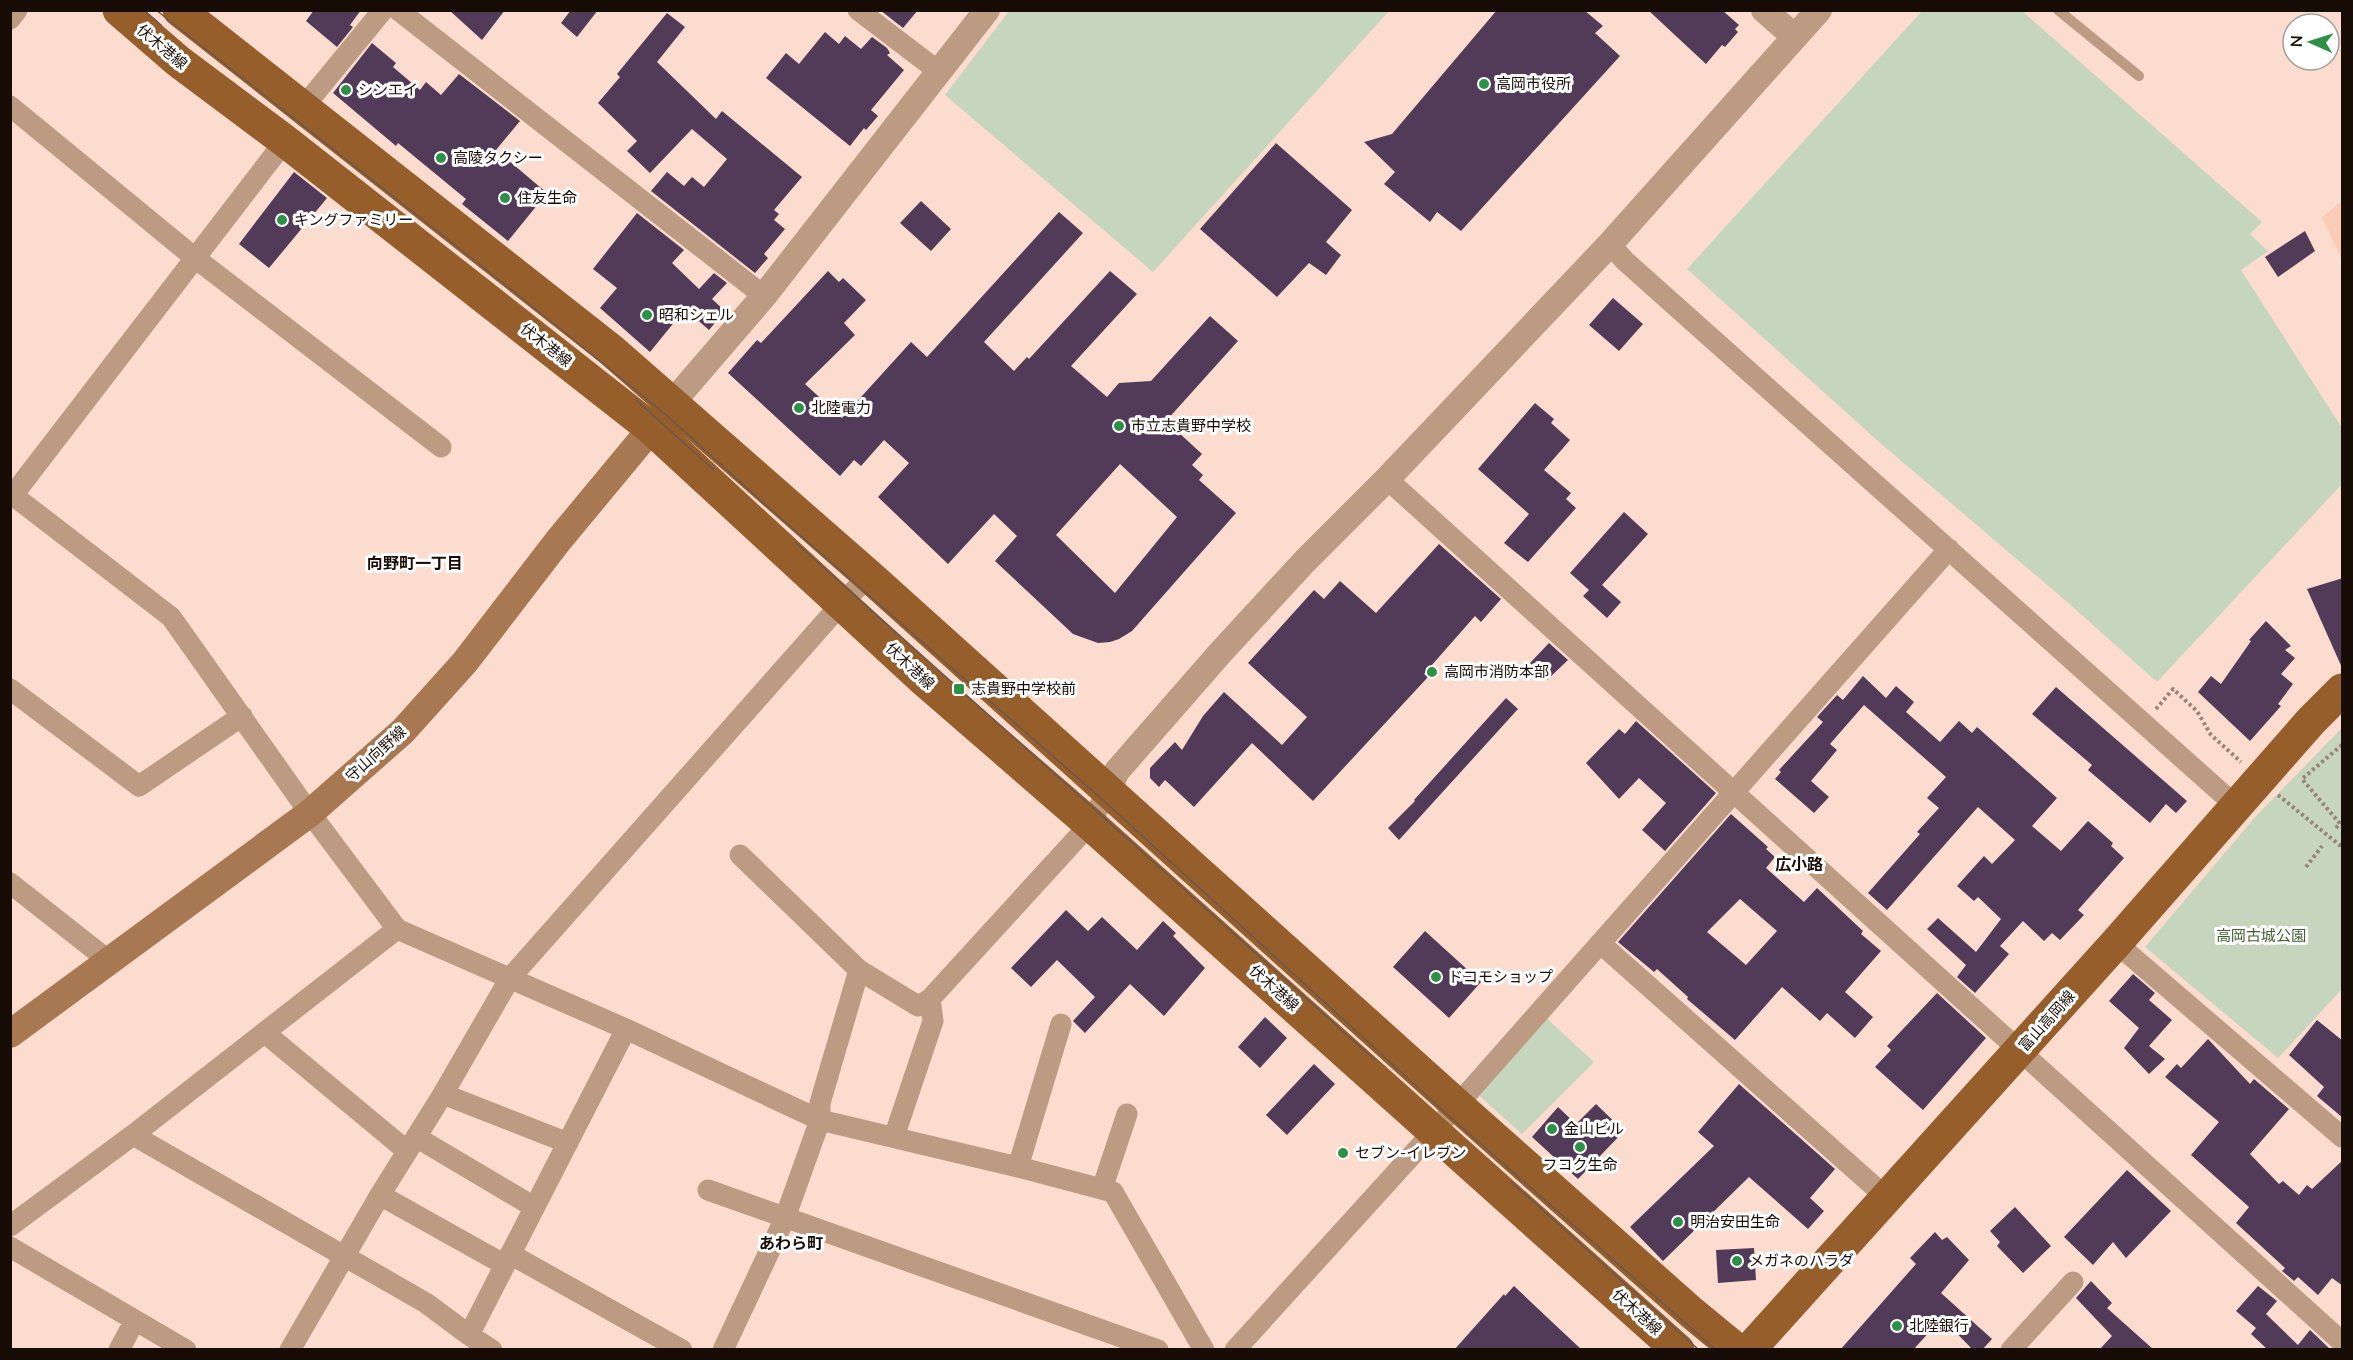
<svg xmlns="http://www.w3.org/2000/svg" width="2353" height="1360" font-family="'Nunito Sans','Noto Sans JP',sans-serif">
  <style>
    .built { fill: #f9ccb6 }
    .green { fill: #c6d5be }
    .building { fill: #513b59; fill-rule: evenodd }
    .lines { fill: none; stroke-linecap: round; stroke-linejoin: round }
    .path { stroke: #9a8379; stroke-width: 4; stroke-dasharray: 3 3; stroke-linecap: butt }
    .service { stroke: #bc9b82; stroke-width: 10 }
    .minor { stroke: #bc9b82; stroke-width: 21 }
    .tertiary { stroke: #bc9b82; stroke-width: 26 }
    .secondary { stroke: #a77852; stroke-width: 28 }
    .primary { stroke: #965e2b; stroke-width: 33 }
    .tram { stroke: #6a574f; stroke-width: 1.5 }
    .poi-dot { fill: #2c9146; stroke: #fff; stroke-width: 2 }
    .labels { text-anchor: middle; stroke-width: 6; stroke-linejoin: round; paint-order: stroke }
    .street-label { font-size: 15px; fill: #180c07; stroke: #fff }
    .poi-label { font-size: 15px; fill: #180c07; stroke: #fff; text-anchor: start }
    .park-label { font-size: 15px; fill: #41602d; stroke: #fff }
    .neighbourhood-label { font-size: 16px; font-weight: bold; fill: #180c07; stroke: #fff }
  </style>
  <rect width="100%" height="100%" fill="#fbdcce"/>
  <path class="built" d="M2342,201V260L2322,217Z"/>
  <path class="green" d="M1923,10L2022,11L2262,222L2250,234L2268,251L2241,270L2342,428V484L2157,682L2065,600L1879,442L1687,269Z
    M1009,11V10L1389,11L1153,272L945,95Z
    M2342,728V989L2278,1058L2145,947L2256,816Z
    M1543,1015L1594,1062L1522,1134L1473,1090Z"/>
  <path class="building" d="M314,10H361L350,25L353,27L337,47L306,21Z
    M449,10H505L482,40Z
    M571,10H598L577,37L561,23Z
    M880,10H918L903,28Z
    M1497,10H1584L1603,26L1595,33L1620,56L1461,231L1437,212L1430,222L1384,184L1395,172L1364,142L1392,134Z
    M1648,10H1722L1739,25L1735,29L1738,32L1725,47L1722,45L1706,64Z
    M667,13L685,27L657,62L716,119L722,111L802,177L774,210L779,214L774,220L785,229L764,254L768,258L755,273L651,191L667,172L684,186L692,177L704,187L727,159L692,129L650,173L627,151L637,141L598,103L620,77L617,74Z
    M825,32L839,44L845,36L861,49L872,37L887,48L890,53L887,55L904,70L871,110L878,116L866,130L864,128L850,146L766,78L786,53L799,64Z
    M372,43L396,63L393,67L420,90L426,82L441,95L459,74L520,121L496,150L547,193L508,241L462,204L466,199L398,143L396,146L333,93Z
    M1276,143L1352,210L1326,242L1341,255L1326,275L1309,263L1277,297L1200,229Z
    M294,172L327,198L269,268L239,244Z
    M921,201L951,229L931,251L900,223Z
    M1059,212L1083,233L984,342L1014,371L1027,357L1029,359L1110,271L1137,294L1071,366L1107,397L1119,383L1151,381L1210,316L1238,341L1166,421L1202,454L1192,465L1203,475L1199,480L1236,513L1132,631L1119,639L1110,642L1098,643L1073,634L995,561L1017,536L994,514L948,564L878,497L909,463L884,440L861,466L854,460L840,476L728,373L757,340L761,343L828,271L839,282L843,278L866,300L844,323L855,335L805,384L842,418L911,342L927,357ZM1120,464L1177,517L1115,593L1056,535Z
    M637,213L684,250L672,263L699,289L714,273L727,283L712,299L725,311L709,330L685,309L650,352L600,308L617,288L593,269Z
    M2305,231L2315,251L2278,277L2265,257Z
    M1613,298L1643,324L1619,351L1589,325Z
    M1535,403L1554,419L1551,423L1570,440L1544,470L1571,493L1566,499L1576,508L1528,562L1504,543L1529,514L1478,469Z
    M1624,512L1648,534L1602,585L1621,602L1607,618L1583,596L1589,590L1570,573Z
    M1439,544L1501,599L1481,622L1475,616L1424,674L1428,677L1313,801L1252,743L1194,807L1165,780L1159,787L1150,778V768L1175,742L1182,750L1203,716L1224,692L1282,745L1307,717L1248,663L1314,590L1324,599L1340,581L1376,613Z
    M2343,578V670L2307,589Z
    M2266,621L2291,646L2285,650L2295,658L2281,674L2293,684L2278,704L2281,706L2250,741L2198,692L2211,676L2221,684L2251,641L2249,640Z
    M1549,643L1568,660L1547,680L1530,663Z
    M1863,676L1886,698L1896,686L1914,702L1906,712L1940,742L1959,721L1972,733L1977,727L2057,798L2032,826L2061,851L2088,821L2113,843L2111,846L2124,858L2078,910L2084,915L2060,940L2052,933L2044,941L2023,921L2000,946L2009,954L1975,993L1957,977L1966,965L1927,929L1938,918L1976,952L2001,919L1978,897L1974,901L1957,886L1984,856L1992,864L2015,840L1978,807L1887,910L1868,893L1920,834L1917,832L1939,808L1927,798L1946,777L1864,705L1830,744L1837,750L1811,781L1829,797L1814,813L1775,779L1781,772L1779,770L1823,722L1817,717L1837,695L1843,700Z
    M2056,687L2187,801L2176,813L2166,804L2150,823L2088,770L2092,765L2032,714Z
    M1506,698L1518,709L1399,840L1388,828L1415,801L1414,800Z
    M1636,721L1716,793L1665,851L1642,830L1666,803L1639,778L1619,799L1586,763L1619,729L1625,734Z
    M1731,814L1768,847L1766,849L1775,857L1766,868L1804,902L1817,888L1863,931L1861,934L1881,951L1845,992L1873,1017L1855,1038L1827,1013L1820,1021L1782,987L1735,1040L1687,999L1688,997L1657,969L1654,972L1618,942ZM1740,899L1777,931L1746,965L1707,932Z
    M1066,910L1088,931L1102,917L1137,950L1163,921L1176,933L1173,936L1205,968L1164,1016L1130,984L1085,1033L1073,1021L1095,997L1057,960L1031,987L1011,968Z
    M1425,931L1481,982L1449,1018L1393,967Z
    M2133,974L2155,993L2149,1000L2172,1020L2149,1046L2165,1059L2149,1074L2124,1048L2139,1028L2109,1001Z
    M1937,993L1986,1038L1923,1110L1875,1067L1891,1050L1887,1046Z
    M1265,1017L1287,1038L1260,1068L1238,1047Z
    M2317,1020L2343,1041V1118L2317,1096L2324,1087L2289,1055Z
    M2208,1039L2250,1084L2254,1079L2289,1109L2250,1154L2279,1184L2283,1181L2299,1195L2307,1185L2312,1189L2343,1160V1286L2332,1278L2318,1295L2298,1277L2294,1281L2282,1271L2285,1268L2236,1223L2249,1207L2191,1155L2219,1122L2165,1077L2177,1064L2181,1068Z
    M1314,1064L1335,1084L1287,1135L1266,1115Z
    M1739,1084L1835,1169L1810,1198L1824,1211L1808,1229L1749,1177L1663,1261L1630,1227L1714,1146L1698,1132Z
    M1596,1104L1624,1131L1578,1179L1532,1137L1558,1107L1576,1124Z
    M2127,1170L2171,1211L2126,1258L2113,1242L2093,1265L2064,1237Z
    M2015,1207L2051,1246L2023,1273L1997,1246L2000,1242L1990,1231Z
    M1935,1232L1942,1240L1947,1237L1969,1260L1941,1293L1992,1339L1982,1350H1973L1942,1318L1913,1350H1840L1916,1264L1910,1258Z
    M1754,1248L1756,1280L1718,1283L1716,1250Z
    M2091,1281L2112,1303L2107,1308L2154,1350H2099L2112,1336L2076,1298Z
    M1514,1286L1551,1321L1582,1350H1454L1504,1294L1505,1296Z
    M2258,1286L2277,1301L2266,1314L2298,1345L2310,1330L2331,1350H2268L2251,1334L2256,1328L2236,1311Z"/>
  <g class="lines">
    <path class="path" d="M2156,709L2173,689L2197,711L2211,735L2241,762
      M2342,745L2302,779L2342,826
      M2278,795L2342,847
      M2336,828L2340,823
      M2306,867L2322,846"/>
    <path class="service" d="M2058,10L2139,76"/>
    <path class="minor" d="M398,10L764,296
      M858,10L938,71
      M10,19L17,10
      M310,99L383,10
      M10,106L195,258L441,447
      M1610,244L1625,261L2235,805
      M1387,479L2342,1342
      M10,493L171,617L301,801L397,929L626,1029L820,1120L1018,1167L1113,1192L1204,1350
      M13,495L285,141
      M10,689L139,786L242,716
      M740,855L859,970L918,1006L930,999L1079,836L1090,824L1107,792
      M10,883L109,961
      M1600,943L1886,1197
      M2116,943L2342,1137
      M265,1033L407,1151
      M443,1094L568,1143
      M133,1135L397,929
      M416,1137L534,1207
      M894,1137L933,1021L930,999
      M1018,1167L1061,1024
      M1102,1189L1127,1114
      M708,1190L1158,1350
      M380,1195L505,1265
      M10,1226L133,1135L426,1303L469,1335L492,1350
      M10,1247L186,1350
      M510,1254L682,1350
      M469,1335L626,1029
      M119,1350L135,1320
      M290,1350L380,1195L443,1094L510,978L842,603L869,576
      M723,1350L785,1218L820,1120V1103L859,970
      M1235,1350L1443,1121L1949,549
      M2011,1350L2073,1282"/>
    <path class="tertiary" d="M1764,10L1795,37
      M672,403L764,296L987,10
      M1107,792L1117,771L1221,652L1305,561L1387,479L1610,244L1819,10"/>
    <path class="secondary" d="M10,1034L310,813L403,731L465,662L558,541L665,412"/>
    <path class="primary" d="M119,10L178,61L285,141L652,429L924,680L1090,824L1678,1350
      M179,10L611,350L869,576L1456,1104L1692,1313L1737,1350
      M1749,1350L2116,943L2311,721L2342,690"/>
    <path class="tram" d="M144,10L161,25
      M156,10L502,282L664,413L768,507L1103,800L1448,1115L1716,1350
      M636,400L714,470
      M795,542L1375,1060
      M1511,1182L1699,1350"/>
  </g>
  <g class="poi-dot">
    <circle cx="1484" cy="84" r="6"/>
    <circle cx="346" cy="90" r="6"/>
    <circle cx="441" cy="158" r="6"/>
    <circle cx="505" cy="198" r="6"/>
    <circle cx="282" cy="220" r="6"/>
    <circle cx="647" cy="315" r="6"/>
    <circle cx="799" cy="408" r="6"/>
    <circle cx="1119" cy="426" r="6"/>
    <circle cx="1432" cy="672" r="6"/>
    <rect x="953" y="683" width="12" height="12" rx="3"/>
    <circle cx="1436" cy="977" r="6"/>
    <circle cx="1552" cy="1129" r="6"/>
    <circle cx="1580" cy="1147" r="6"/>
    <circle cx="1343" cy="1153" r="6"/>
    <circle cx="1678" cy="1222" r="6"/>
    <circle cx="1737" cy="1261" r="6"/>
    <circle cx="1897" cy="1326" r="6"/>
  </g>
  <g class="labels">
    <g class="street-label">
      <text transform="translate(162 47) rotate(40)" y="5">伏木港線</text>
      <text transform="translate(546 345) rotate(38)" y="5">伏木港線</text>
      <text transform="translate(910 666) rotate(43)" y="5">伏木港線</text>
      <text transform="translate(376 754) rotate(-42)" y="5">守山向野線</text>
      <text transform="translate(1274 988) rotate(42)" y="5">伏木港線</text>
      <text transform="translate(2047 1021) rotate(-48)" y="5">富山高岡線</text>
      <text transform="translate(1637 1312) rotate(42)" y="5">伏木港線</text>
    </g>
    <g class="poi-label">
      <text x="1496" y="89">高岡市役所</text>
      <text x="358" y="95">シンエイ</text>
      <text x="453" y="163">高陵タクシー</text>
      <text x="517" y="203">住友生命</text>
      <text x="294" y="225">キングファミリー</text>
      <text x="659" y="320">昭和シェル</text>
      <text x="811" y="413">北陸電力</text>
      <text x="1131" y="431">市立志貴野中学校</text>
      <text x="1444" y="677">高岡市消防本部</text>
      <text x="971" y="694">志貴野中学校前</text>
      <text x="1448" y="982">ドコモショップ</text>
      <text x="1564" y="1134">金山ビル</text>
      <text x="1355" y="1158">セブン-イレブン</text>
      <text x="1580" y="1170" text-anchor="middle">フコク生命</text>
      <text x="1690" y="1227">明治安田生命</text>
      <text x="1749" y="1266">メガネのハラダ</text>
      <text x="1909" y="1331">北陸銀行</text>
    </g>
    <g class="park-label">
      <text x="2261" y="941">高岡古城公園</text>
    </g>
    <g class="neighbourhood-label">
      <text x="415" y="569">向野町一丁目</text>
      <text x="1799" y="870">広小路</text>
      <text x="791" y="1249">あわら町</text>
    </g>
  </g>
  <rect width="2353" height="1360" fill="none" stroke="#180c07" stroke-width="24"/>
  <g transform="translate(2311 42) rotate(273)"><circle r="28" fill="#ffffff" stroke="#a39e9c" stroke-width="1.5"/>
  <path d="M0-4.5L10 22L0 15L-10 22Z" fill="#2c9146"/>
  <text y="-9" font-size="16" font-weight="bold" text-anchor="middle" fill="#180c07">N</text>
  </g>
</svg>
